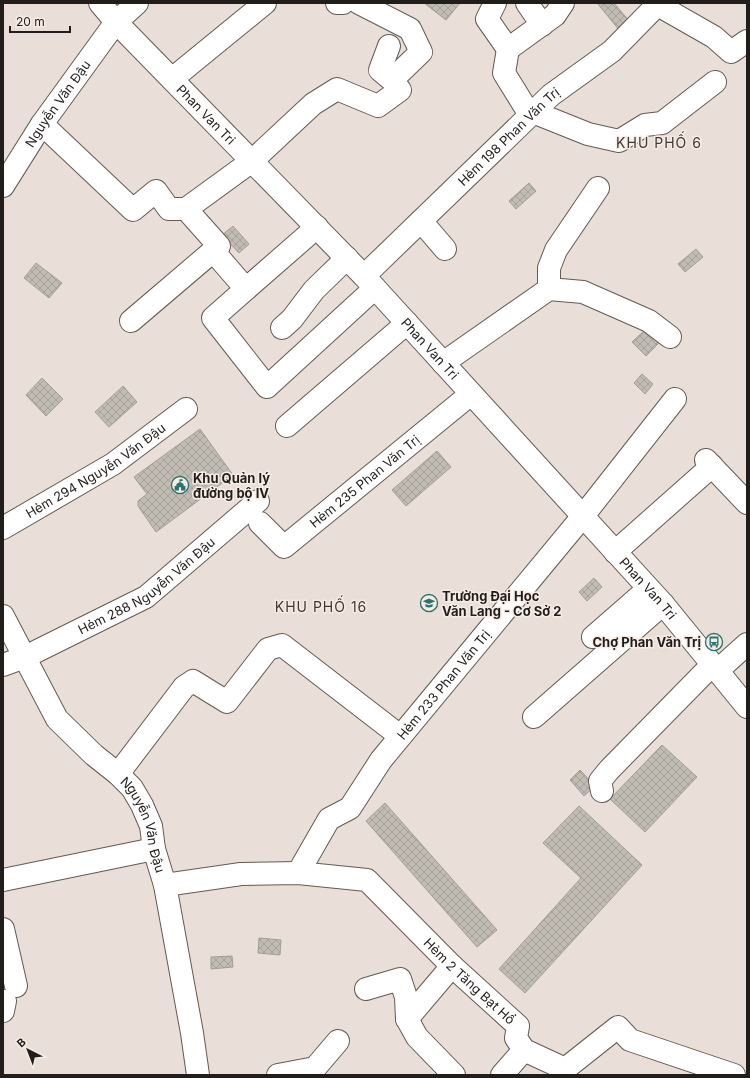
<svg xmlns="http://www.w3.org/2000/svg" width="750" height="1078" font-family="Inter,sans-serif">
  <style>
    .building { fill: url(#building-cross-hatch); stroke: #a39e95 }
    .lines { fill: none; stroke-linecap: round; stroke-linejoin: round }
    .minor-casing { stroke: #625a54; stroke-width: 24 }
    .major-casing { stroke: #625a54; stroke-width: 24 }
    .minor { stroke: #fff; stroke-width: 22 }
    .major { stroke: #fff; stroke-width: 22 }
    .labels { text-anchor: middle; stroke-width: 3; stroke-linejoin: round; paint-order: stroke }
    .street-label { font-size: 13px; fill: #211d1b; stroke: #f6ece5 }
    .poi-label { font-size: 13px; font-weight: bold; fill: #211d1b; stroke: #f6ece5; text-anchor: start }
    .neighbourhood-label { font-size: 14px; letter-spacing: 1px; fill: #403833; stroke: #f6ece5 }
  </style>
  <defs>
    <pattern id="building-cross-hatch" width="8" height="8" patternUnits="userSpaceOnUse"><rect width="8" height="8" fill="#c1bcb3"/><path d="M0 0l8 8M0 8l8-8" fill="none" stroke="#a6a199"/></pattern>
  </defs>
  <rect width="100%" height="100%" fill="#e9dfd8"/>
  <path class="building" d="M424,3H460L446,20Z
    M597,3H614L630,22L620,31Z
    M529,183L536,191L516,209L509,201Z
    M233,226L249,244L239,253L222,235Z
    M696,249L703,257L685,272L678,264Z
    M36,263L62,283L49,298L24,278Z
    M647,328L660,342L646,356L632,342Z
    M642,374L653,384L645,394L634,383Z
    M42,378L63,399L46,416L26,395Z
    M123,386L137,402L109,427L95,412Z
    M200,429L233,475L156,532L138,506V501L147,494L134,477Z
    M437,451L451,467L406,506L392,490Z
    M594,578L602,587L587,601L579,592Z
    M662,745L697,777L645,832L610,799Z
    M580,770L595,786L584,796L570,780Z
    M385,803L497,930L477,947L366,821Z
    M579,806L642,865L525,993L499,969L581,878L543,843Z
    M259,938L281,940L280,955L258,953Z
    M232,956L233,967L211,969V957Z"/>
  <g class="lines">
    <g class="minor-casing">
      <g id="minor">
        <path d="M337,3H343"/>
        <path d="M495,3L487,19L508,49"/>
        <path d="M527,3L542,25"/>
        <path d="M658,5L714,37L731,52L747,41"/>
        <path d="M389,46L380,70L392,80"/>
        <path d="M172,79L265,3"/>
        <path d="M533,112L588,134L619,141L645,125L662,123L715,82"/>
        <path d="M530,115L504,73L508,49L555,15L563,3"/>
        <path d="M42,124L133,210L156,191L169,209H186"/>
        <path id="s1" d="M3,186L42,124L116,22L137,3"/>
        <path d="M421,221L445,249"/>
        <path d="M214,252L246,289L317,227"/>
        <path id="s2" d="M364,276L551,95L612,51L659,3"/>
        <path d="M246,289L213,318L267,387L375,288"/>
        <path d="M549,289V268L556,250L598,188"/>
        <path d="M131,321L219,246L186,209L252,161L313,104L337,89L378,106L400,90L392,80L421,52L410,29L359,3"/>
        <path d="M282,328L292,319L314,290L347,258"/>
        <path d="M443,363L549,289L583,292L649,321L670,337"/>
        <path d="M287,426L407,323"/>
        <path d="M706,460L747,503"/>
        <path id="s3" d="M260,523L284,547L471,394"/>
        <path id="s4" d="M3,528L113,464L186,409"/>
        <path d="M615,552L712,466"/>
        <path id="s5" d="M3,616L57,719L94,755L118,774L132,788L142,805L151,826L154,849L165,885L192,1033L198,1075"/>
        <path d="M593,637L648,589"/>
        <path id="s6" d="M3,665L25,657L146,597L258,501"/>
        <path d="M717,671L747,644"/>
        <path d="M534,717L663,604"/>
        <path d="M118,774L184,687L193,681L227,702L268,649L282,645L400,736"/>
        <path d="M602,791L600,781L609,770L712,665"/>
        <path id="s7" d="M298,873L329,819L350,808L381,760L583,516L675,399"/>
        <path d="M3,880L154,849"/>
        <path id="s8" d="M165,885L241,874L298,873L367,880L452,966L518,1026L516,1038L524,1050L565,1069L618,1027L630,1040L734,1075"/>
        <path d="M3,929L16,986"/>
        <path d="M366,989L400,979L406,997L407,1019L417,1037L454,1075"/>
        <path d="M3,1011L5,1001"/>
        <path d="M407,1019L452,966"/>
        <path d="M278,1075L315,1068L338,1041"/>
        <path d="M502,1075L524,1050"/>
      </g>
    </g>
    <g class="major-casing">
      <g id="major">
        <path id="s9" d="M100,3L116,22L364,276L663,604L747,707"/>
      </g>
    </g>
    <use href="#minor" class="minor"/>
    <use href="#major" class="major"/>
  </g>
  <defs>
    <g id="civic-ring" transform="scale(0.9)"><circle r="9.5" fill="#f6ece5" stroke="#2b736d" stroke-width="1.5"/><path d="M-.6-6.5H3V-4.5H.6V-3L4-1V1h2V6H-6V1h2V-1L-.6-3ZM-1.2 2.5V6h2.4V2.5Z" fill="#2b736d"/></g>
    <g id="university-ring" transform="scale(0.9)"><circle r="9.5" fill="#f6ece5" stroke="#2b736d" stroke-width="1.5"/><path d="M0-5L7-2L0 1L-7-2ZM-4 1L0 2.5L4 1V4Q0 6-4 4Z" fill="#2b736d"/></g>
    <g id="bus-ring" transform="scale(0.9)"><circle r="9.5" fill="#f6ece5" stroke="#2b736d" stroke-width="1.5"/><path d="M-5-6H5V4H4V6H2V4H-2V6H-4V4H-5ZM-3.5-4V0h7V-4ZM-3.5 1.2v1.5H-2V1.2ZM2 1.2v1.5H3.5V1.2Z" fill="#2b736d"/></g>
  </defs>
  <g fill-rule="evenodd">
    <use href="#civic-ring" x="180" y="485"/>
    <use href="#university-ring" x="429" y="603"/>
    <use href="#bus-ring" x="714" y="642"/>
  </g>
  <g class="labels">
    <g class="street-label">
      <text dy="5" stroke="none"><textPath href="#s1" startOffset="99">Nguyễn Văn Đậu</textPath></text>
      <text dy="5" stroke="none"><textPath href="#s9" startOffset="154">Phan Van Tri</textPath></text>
      <text dy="5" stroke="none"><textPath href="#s2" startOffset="201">Hẻm 198 Phan Văn Trị</textPath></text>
      <text dy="5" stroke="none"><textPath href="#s9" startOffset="478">Phan Van Tri</textPath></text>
      <text dy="5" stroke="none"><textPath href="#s4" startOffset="109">Hẻm 294 Nguyễn Văn Đậu</textPath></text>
      <text dy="5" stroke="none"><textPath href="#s3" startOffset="138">Hẻm 235 Phan Văn Trị</textPath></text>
      <text dy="5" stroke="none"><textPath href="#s6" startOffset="165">Hẻm 288 Nguyễn Văn Đậu</textPath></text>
      <text dy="5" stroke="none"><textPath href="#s9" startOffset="802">Phan Van Tri</textPath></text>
      <text dy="5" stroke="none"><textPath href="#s7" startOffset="241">Hẻm 233 Phan Văn Trị</textPath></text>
      <text dy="5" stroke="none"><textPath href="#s5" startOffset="257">Nguyễn Văn Đậu</textPath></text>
      <text dy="5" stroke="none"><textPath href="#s8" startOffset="347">Hẻm 2 Tăng Bạt Hổ</textPath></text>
    </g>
    <g class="poi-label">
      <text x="193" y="483">Khu Quản lý<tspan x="193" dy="15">đường bộ IV</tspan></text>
      <text x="442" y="601">Trường Đại Học<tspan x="442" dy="15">Văn Lang - Cơ Sở 2</tspan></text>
      <text x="701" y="647" text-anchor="end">Chợ Phan Văn Trị</text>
    </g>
    <g class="neighbourhood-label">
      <text x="659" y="148">KHU PHỐ 6</text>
      <text x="321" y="612">KHU PHỐ 16</text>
    </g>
  </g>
  <rect width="750" height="1078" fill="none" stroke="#211d1b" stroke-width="8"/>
  <g transform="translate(28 1050) rotate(318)" stroke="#f6ece5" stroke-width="3" paint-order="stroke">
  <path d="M0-3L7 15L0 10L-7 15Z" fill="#211d1b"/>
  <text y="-6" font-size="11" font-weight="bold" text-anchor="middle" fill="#211d1b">B</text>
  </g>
  <path d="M10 26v6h60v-6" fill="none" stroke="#211d1b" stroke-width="2"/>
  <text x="16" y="26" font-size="12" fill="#211d1b" stroke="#f6ece5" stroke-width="3" paint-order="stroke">20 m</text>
</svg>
